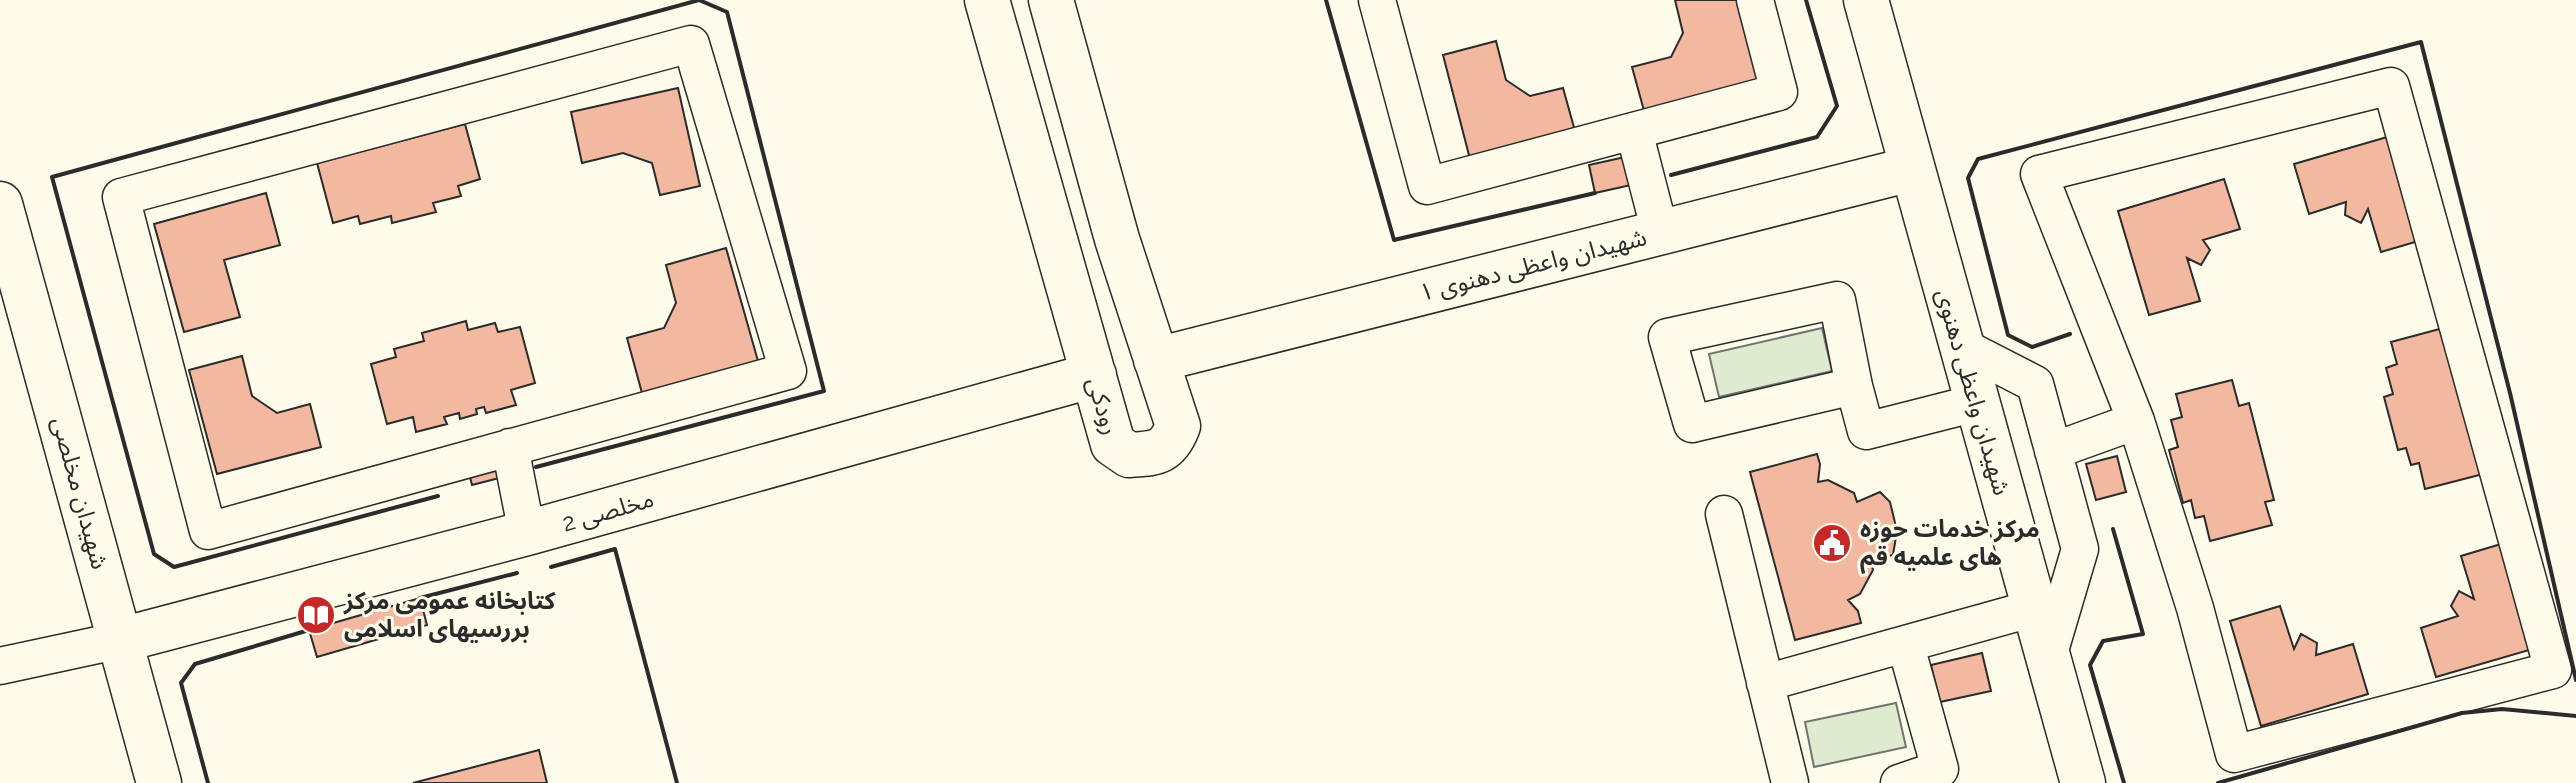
<svg xmlns="http://www.w3.org/2000/svg" width="2576" height="783" font-family="Raleway,'Noto Sans Arabic',sans-serif">
  <style>
    .green { fill: #deebd1; stroke: #74746e; stroke-width: 2 }
    .building { fill: #f2b8a0; stroke: #2b2b2b; stroke-width: 2 }
    .lines { fill: none; stroke-linecap: round; stroke-linejoin: round }
    .street-casing { stroke: #2b2b2b; stroke-width: 39 }
    .secondary-casing { stroke: #2b2b2b; stroke-width: 47 }
    .street { stroke: #fdfbea; stroke-width: 36 }
    .secondary { stroke: #fdfbea; stroke-width: 44 }
    .wall { stroke: #2b2b2b; stroke-width: 4 }
    .labels { text-anchor: middle; stroke-width: 6; stroke-linejoin: round; paint-order: stroke }
    .street-label { font-size: 24px; fill: #2b2b2b; stroke: #fdfbea }
    .poi-label { font-size: 24px; font-weight: bold; fill: #2b2b2b; stroke: #fdfbea; text-anchor: start }
  </style>
  <rect width="100%" height="100%" fill="#fdfbea"/>
  <path class="green" d="M1822,328L1832,371L1719,397L1709,354Z
    M1896,703L1906,747L1814,767L1805,722Z"/>
  <path class="building" d="M1675,0H1738L1761,87L1646,118L1632,67L1671,57L1683,33Z
    M1496,41L1506,80L1530,96L1563,88L1575,131L1470,159L1443,55Z
    M678,88L700,186L660,195L652,163L623,153L582,163L571,112Z
    M465,124L480,179L458,186L461,196L433,203L436,212L392,223L391,216L360,224L358,216L333,223L317,163Z
    M2401,133L2432,237L2381,252L2368,209L2361,223L2345,215L2346,202L2309,214L2294,164Z
    M1625,157L1631,185L1595,193L1589,165Z
    M2224,179L2240,229L2203,240L2210,250L2201,265L2187,258L2200,301L2149,315L2118,211Z
    M266,193L280,245L224,260L240,317L184,332L154,224Z
    M726,248L758,361L642,393L627,338L664,328L676,303L666,265Z
    M466,321L468,330L495,323L498,332L520,327L535,383L511,390L516,405L486,413L484,407L476,409L477,414L460,419L459,413L444,417L447,424L416,432L413,417L387,424L371,364L396,357L394,349L424,341L422,333Z
    M2447,327L2487,473L2425,489L2419,463L2411,465L2406,448L2398,450L2384,397L2393,394L2386,368L2397,364L2391,342Z
    M242,356L252,396L277,413L310,404L321,447L217,474L189,370Z
    M2232,380L2239,406L2249,403L2274,500L2265,502L2272,525L2210,541L2204,516L2195,518L2191,500L2183,503L2169,450L2178,447L2171,420L2182,417L2176,394Z
    M500,449L507,476L472,485L465,457Z
    M1817,454L1820,464L1818,482L1828,480L1854,493L1857,502L1880,492L1890,502L1897,531L1893,555L1870,560L1873,570L1860,594L1848,600L1858,611L1861,623L1795,640L1750,472Z
    M2117,456L2126,492L2096,500L2086,464Z
    M2511,541L2543,646L2436,677L2421,628L2458,616L2451,606L2459,591L2474,599L2461,556Z
    M420,598L427,625L317,657L309,630Z
    M2280,606L2294,649L2301,634L2317,643L2316,655L2353,644L2368,694L2261,726L2230,621Z
    M1982,653L1991,691L1940,702L1931,665Z
    M539,750L547,783H413Z"/>
  <g class="lines">
    <g class="street-casing">
      <path id="street" d="M1377,0L1427,186L1779,92L1755,0
        M691,44L788,371L208,531L121,197Z
        M2391,86L2553,670L2234,754L2195,608L2136,421L2039,174Z
        M1634,131L1660,232
        M1961,346L2035,384L2080,549L2048,657
        M1854,386L1837,300L1667,337L1692,424L1854,386L1866,431L1976,403
        M510,447L527,533
        M2053,451L2136,421
        M1724,514L1790,783
        M0,666L121,640
        M1765,683L2034,608
        M1899,783L1940,769L1906,646"/>
    </g>
    <g class="secondary-casing">
      <path id="secondary" d="M987,0L1113,444L1129,455C1156,453 1167,454 1178,426L1117,239L1051,0
        M1866,0L2083,783
        M0,204L159,783
        M1156,360L1911,169
        M121,640L527,533L1094,375"/>
    </g>
    <use href="#street" class="street"/>
    <use href="#secondary" class="secondary"/>
    <path class="wall" d="M1326,0L1394,240L1595,193
      M1671,175L1817,137L1837,106L1806,0
      M2070,334L2032,347L2008,335L1968,178L1978,159L2421,42L2510,393L2576,680
      M438,496L174,567L154,554L52,177L699,0L727,12L824,391L536,467
      M2113,529L2143,634L2103,641L2090,665L2124,783
      M551,567L615,549L677,783
      M420,598L517,573
      M208,783L181,683L195,664L309,630
      M2218,783L2462,713L2502,709L2576,716"/>
  </g>
  <defs>
    <g id="civic-disc" transform="scale(2)"><circle r="9.5" fill="#c62828" stroke="#fdfbea"/><path d="M-.6-6.5H3V-4.5H.6V-3L4-1V1h2V6H-6V1h2V-1L-.6-3ZM-1.2 2.5V6h2.4V2.5Z" fill="#fff"/></g>
    <g id="library-disc" transform="scale(2)"><circle r="9.5" fill="#c62828" stroke="#fdfbea"/><path d="M-6-4Q-3-5.5-.7-3.5V5Q-3 3-6 4ZM6-4Q3-5.5 .7-3.5V5Q3 3 6 4Z" fill="#fff"/></g>
  </defs>
  <g fill-rule="evenodd">
    <use href="#civic-disc" x="1832" y="543"/>
    <use href="#library-disc" x="316" y="615"/>
  </g>
  <g class="labels">
    <g class="street-label">
      <text transform="translate(1533 265) rotate(-14)" y="8">شهیدان واعظی دهنوی ۱</text>
      <text transform="translate(1973 392) rotate(74)" y="8">شهیدان واعظی دهنوی</text>
      <text transform="translate(1103 406) rotate(73)" y="8">رودکی</text>
      <text transform="translate(80 493) rotate(75)" y="8">شهیدان مخلصی</text>
      <text transform="translate(608 511) rotate(-16)" y="8">مخلصی 2</text>
    </g>
    <g class="poi-label">
      <text x="1860" y="537">مرکز خدمات حوزه<tspan x="1860" dy="28">های علمیه قم</tspan></text>
      <text x="344" y="609">کتابخانه عمومی مرکز<tspan x="344" dy="28">بررسیهای اسلامی</tspan></text>
    </g>
  </g>
</svg>
